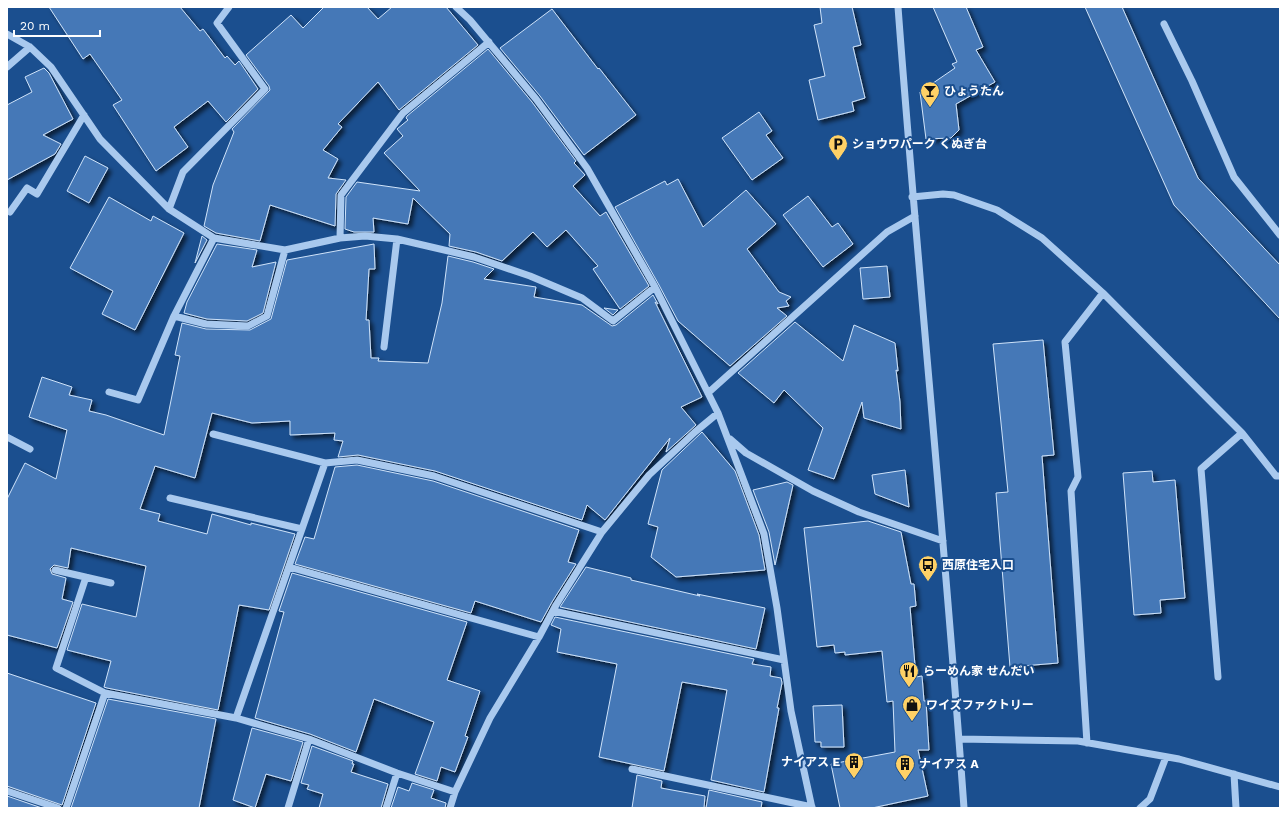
<svg xmlns="http://www.w3.org/2000/svg" width="1287" height="815" font-family="'Work Sans','Noto Sans JP',sans-serif">
  <style>
    .building { fill: #4478b7; stroke: #cfe3fa; filter: url(#shadow) }
    .lines { fill: none; stroke-linecap: round; stroke-linejoin: round }
    .minor { stroke: #a9c9ee; stroke-width: 7 }
    .labels { text-anchor: middle; stroke-width: 4; stroke-linejoin: round; paint-order: stroke }
    .poi-label { font-size: 12px; font-weight: bold; fill: #fff; stroke: #1b4f8f; text-anchor: start }
  </style>
  <defs>
    <filter id="shadow"><feDropShadow dx="3.5" dy="3.5" stdDeviation="2" flood-color="#0009"/></filter>
  </defs>
  <rect width="100%" height="100%" fill="#1b4f8f"/>
  <path class="building" d="M49,7H180L200,31L203,29L225,58L227,56L235,65L239,61L258,89L226,122L208,101L174,127L188,147L156,171L113,105L122,100L90,54L83,59Z
    M324,7H367L378,19L392,7H446L478,45L399,110L378,82L338,124L342,127L323,150L338,159L328,178L346,180L336,194L335,226L270,205L260,241L216,233L204,226L213,185L234,132L232,129L270,90L269,86L246,55L291,15L303,28Z
    M820,7H852L861,45L853,47L865,98L852,102L854,111L818,120L809,80L825,76L814,25L822,23Z
    M933,7H966L983,47L976,50L995,82L956,104L959,130L951,138L926,139L920,92L955,68L952,64L957,62Z
    M1085,7H1122L1198,178L1280,265V319L1174,205Z
    M552,9L598,69L599,68L636,115L584,155L540,96L500,48Z
    M488,49L532,102L576,161L574,163L585,175L573,186L600,216L606,212L649,286L620,309L593,269L598,266L566,230L547,247L533,232L502,261L476,252L449,246L450,234L413,198L408,224L373,218L374,232H354L345,229L346,197L357,182L420,191L384,153L403,136L397,129L408,120L406,118L407,116Z
    M44,68L49,73L73,119L43,135L61,144L55,154L7,180V105L32,92L25,77Z
    M759,112L772,131L766,135L783,158L752,180L722,138Z
    M85,156L108,168L89,203L67,191Z
    M678,179L703,227L746,190L776,224L747,249L779,292L791,297L786,301L789,306L777,308L787,316L730,366L678,321L659,285L615,207L665,181L667,185Z
    M808,196L832,227L838,223L853,244L823,267L783,215Z
    M109,197L151,221L153,216L184,233L135,330L102,314L113,291L70,268Z
    M202,236L207,240L195,263Z
    M217,244L257,250L252,267L276,262L263,313L247,321L207,319L184,313L187,302Z
    M374,244L375,269H369L366,320H369L371,358H379L378,361L428,363L442,303L448,256L473,262L494,269L484,279L536,287L534,297L582,305L612,326L616,325L653,295L658,304L655,302L702,397L681,407L696,425L666,452L670,438L605,520L587,505L582,520L435,471L358,455L338,457L343,441L334,440L335,433L290,435V421L252,423L212,413L195,478L155,466L140,509L160,514L158,521L207,534L212,514L251,525V523L295,534L269,610L239,605L218,710L107,688L104,687L111,661L67,650L82,604L136,617L146,566L71,548L68,568L54,565L50,569L52,574L66,578L62,599L73,602L57,648L7,635V499L25,463L56,479L67,430L29,417L42,377L72,387L69,395L92,400L89,411L106,415L164,435L180,356L175,355L182,323L206,329L250,330L271,319L287,260Z
    M887,266L890,297L863,299L860,268Z
    M604,308L618,310L613,315Z
    M795,322L843,361L854,325L895,343L898,371L896,370L900,402L901,429L864,418L862,402L834,479L808,470L823,428L784,390L774,403L738,373Z
    M1043,340L1054,455L1042,456L1058,663L1010,667L996,493L1008,492L993,344Z
    M702,432L735,471L759,535L765,570L676,577L651,557L658,527L648,524L662,470Z
    M357,465L433,481L579,530L568,562L576,564L552,602L541,622L475,601L471,613L295,564L305,537L314,539L335,467Z
    M905,470L909,507L875,494L872,475Z
    M1152,471L1153,482L1175,480L1185,598L1160,600L1161,613L1134,615L1123,473Z
    M787,482L793,485L775,565L769,532L753,490Z
    M868,521L901,532L911,584H914L916,606L910,607L916,677L922,676L924,701H926L929,750H918L928,796L872,808H840L831,764L895,752L893,701L887,702L882,651L845,655V652L835,653L834,645L817,647L804,528Z
    M586,567L631,578V580L700,596L697,594L765,608L756,649L560,607Z
    M292,573L467,622L447,680L480,691L465,736L468,737L455,772L441,767L437,781L415,774L434,722L374,699L356,752L310,734L255,718L284,612L279,611Z
    M555,617L754,659L752,664L771,667L770,676L781,678L782,683L777,708H779L764,792L711,780L727,690L682,682L664,771L599,757L617,664L557,652L561,629L551,625Z
    M7,673L96,703L62,805L7,786Z
    M108,699L216,719L199,808H71Z
    M842,705L844,747H821V742H815L813,706Z
    M252,728L303,742L291,781L266,774L255,808L233,800Z
    M312,746L353,761L352,764H354L351,772L388,784L381,808H319L323,794L307,789L309,785L301,783Z
    M637,775L662,781L661,788L705,796L704,808H632Z
    M412,783L434,790L431,798L446,803L445,808H391L398,787L409,791Z
    M709,790L762,802L761,808H706Z
    M7,796L42,808H7Z"/>
  <g class="lines">
    <path class="minor" d="M456,7L470,20L536,99L587,168L655,287L718,413L764,534L777,608L791,711L812,808
      M898,7C918,274 945,541 964,808
      M1164,24L1192,81L1234,177L1280,235
      M7,34L30,47L51,67L100,139L169,209L214,238L285,250L340,238L365,236L397,239L474,257L530,276L582,298L613,321L655,287
      M7,67L30,47
      M912,197L943,194L954,195L997,210L1042,238L1103,293L1213,404L1242,433L1276,476H1280
      M169,209L183,172L265,89L217,23L229,7
      M10,212L27,188L37,194L84,115
      M214,238L174,316L206,324L248,326L267,316L285,250
      M340,238L341,195L403,113L489,42
      M384,347L397,239
      M109,392L138,400L174,316
      M708,393L887,232L915,216
      M213,434L325,463
      M7,437L30,449
      M730,439L746,453L813,491L859,512L943,541
      M170,498L302,529
      M289,567L539,637
      M55,570L111,583
      M86,577L56,668L105,693
      M553,611L784,660
      M1218,677L1201,469L1242,433
      M236,718L325,463L357,460L434,476L602,532
      M959,739L1078,741L1179,759L1280,787
      M1087,743L1071,491L1078,477L1065,342L1103,293
      M632,769L812,807
      M1234,774L1236,808
      M7,791L58,808
      M66,808L105,693L236,718L309,739L397,773L455,792
      M288,808L309,739
      M386,808L397,773
      M450,808L455,792L490,718L539,637L556,605L602,532L649,475L695,432L718,413
      M1140,808L1150,799L1166,757"/>
  </g>
  <defs>
    <g id="bar-pin" transform="scale(1)"><path d="M0 17L-7.5 6A9.5 9.5 0 1 1 7.5 6Z" fill="#ffd166" stroke="#1b4f8f"/><path d="M-6-5H6L.8 .8V4.5H3.5V6h-7V4.5H-.8V.8Z" fill="#111"/></g>
    <g id="parking-pin" transform="scale(1)"><path d="M0 17L-7.5 6A9.5 9.5 0 1 1 7.5 6Z" fill="#ffd166" stroke="#1b4f8f"/><path d="M-3.5-5.5H1a3.5 3.5 0 0 1 0 7H-1V5.5H-3.5ZM-1-3.4V-.6H.8a1.4 1.4 0 0 0 0-2.8Z" fill="#111"/></g>
    <g id="bus-pin" transform="scale(1)"><path d="M0 17L-7.5 6A9.5 9.5 0 1 1 7.5 6Z" fill="#ffd166" stroke="#1b4f8f"/><path d="M-5-6H5V4H4V6H2V4H-2V6H-4V4H-5ZM-3.5-4V0h7V-4ZM-3.5 1.2v1.5H-2V1.2ZM2 1.2v1.5H3.5V1.2Z" fill="#111"/></g>
    <g id="restaurant-pin" transform="scale(1)"><path d="M0 17L-7.5 6A9.5 9.5 0 1 1 7.5 6Z" fill="#ffd166" stroke="#1b4f8f"/><path d="M-5-6h1v4h1v-4h1v4h1v-4h1v5L-1.5 .5V6h-2V.5L-5-1ZM5-6V6H3V1.5H1.5Q1.5-4 5-6Z" fill="#111"/></g>
    <g id="shop-pin" transform="scale(1)"><path d="M0 17L-7.5 6A9.5 9.5 0 1 1 7.5 6Z" fill="#ffd166" stroke="#1b4f8f"/><path d="M-5-2.5h2.3a2.7 3.5 0 0 1 5.4 0H5L5.5 6h-11ZM-1.5-2.5h3a1.5 2.3 0 0 0-3 0Z" fill="#111"/></g>
    <g id="building-pin" transform="scale(1)"><path d="M0 17L-7.5 6A9.5 9.5 0 1 1 7.5 6Z" fill="#ffd166" stroke="#1b4f8f"/><path d="M-4-6H4V6H1V3H-1V6H-4ZM-2.5-4.3h1.7v1.8h-1.7ZM.8-4.3h1.7v1.8H.8ZM-2.5-1h1.7V.8h-1.7ZM.8-1h1.7V.8H.8Z" fill="#111"/></g>
  </defs>
  <g fill-rule="evenodd">
    <use href="#bar-pin" x="930" y="91"/>
    <use href="#parking-pin" x="838" y="144"/>
    <use href="#bus-pin" x="928" y="565"/>
    <use href="#restaurant-pin" x="909" y="671"/>
    <use href="#shop-pin" x="912" y="705"/>
    <use href="#building-pin" x="854" y="762"/>
    <use href="#building-pin" x="905" y="764"/>
  </g>
  <g class="labels">
    <g class="poi-label">
      <text x="944" y="95">ひょうたん</text>
      <text x="852" y="148">ショウワパーク くぬぎ台</text>
      <text x="942" y="569">西原住宅入口</text>
      <text x="923" y="675">らーめん家 せんだい</text>
      <text x="926" y="709">ワイズファクトリー</text>
      <text x="840" y="766" text-anchor="end">ナイアス E</text>
      <text x="919" y="768">ナイアス A</text>
    </g>
  </g>
  <rect width="1287" height="815" fill="none" stroke="#ffffff" stroke-width="16"/>
  <path d="M14 30v6h86v-6" fill="none" stroke="#ffffff" stroke-width="2"/>
  <text x="20" y="30" font-size="12" fill="#ffffff" stroke="#1b4f8f" stroke-width="3" paint-order="stroke">20 m</text>
</svg>
